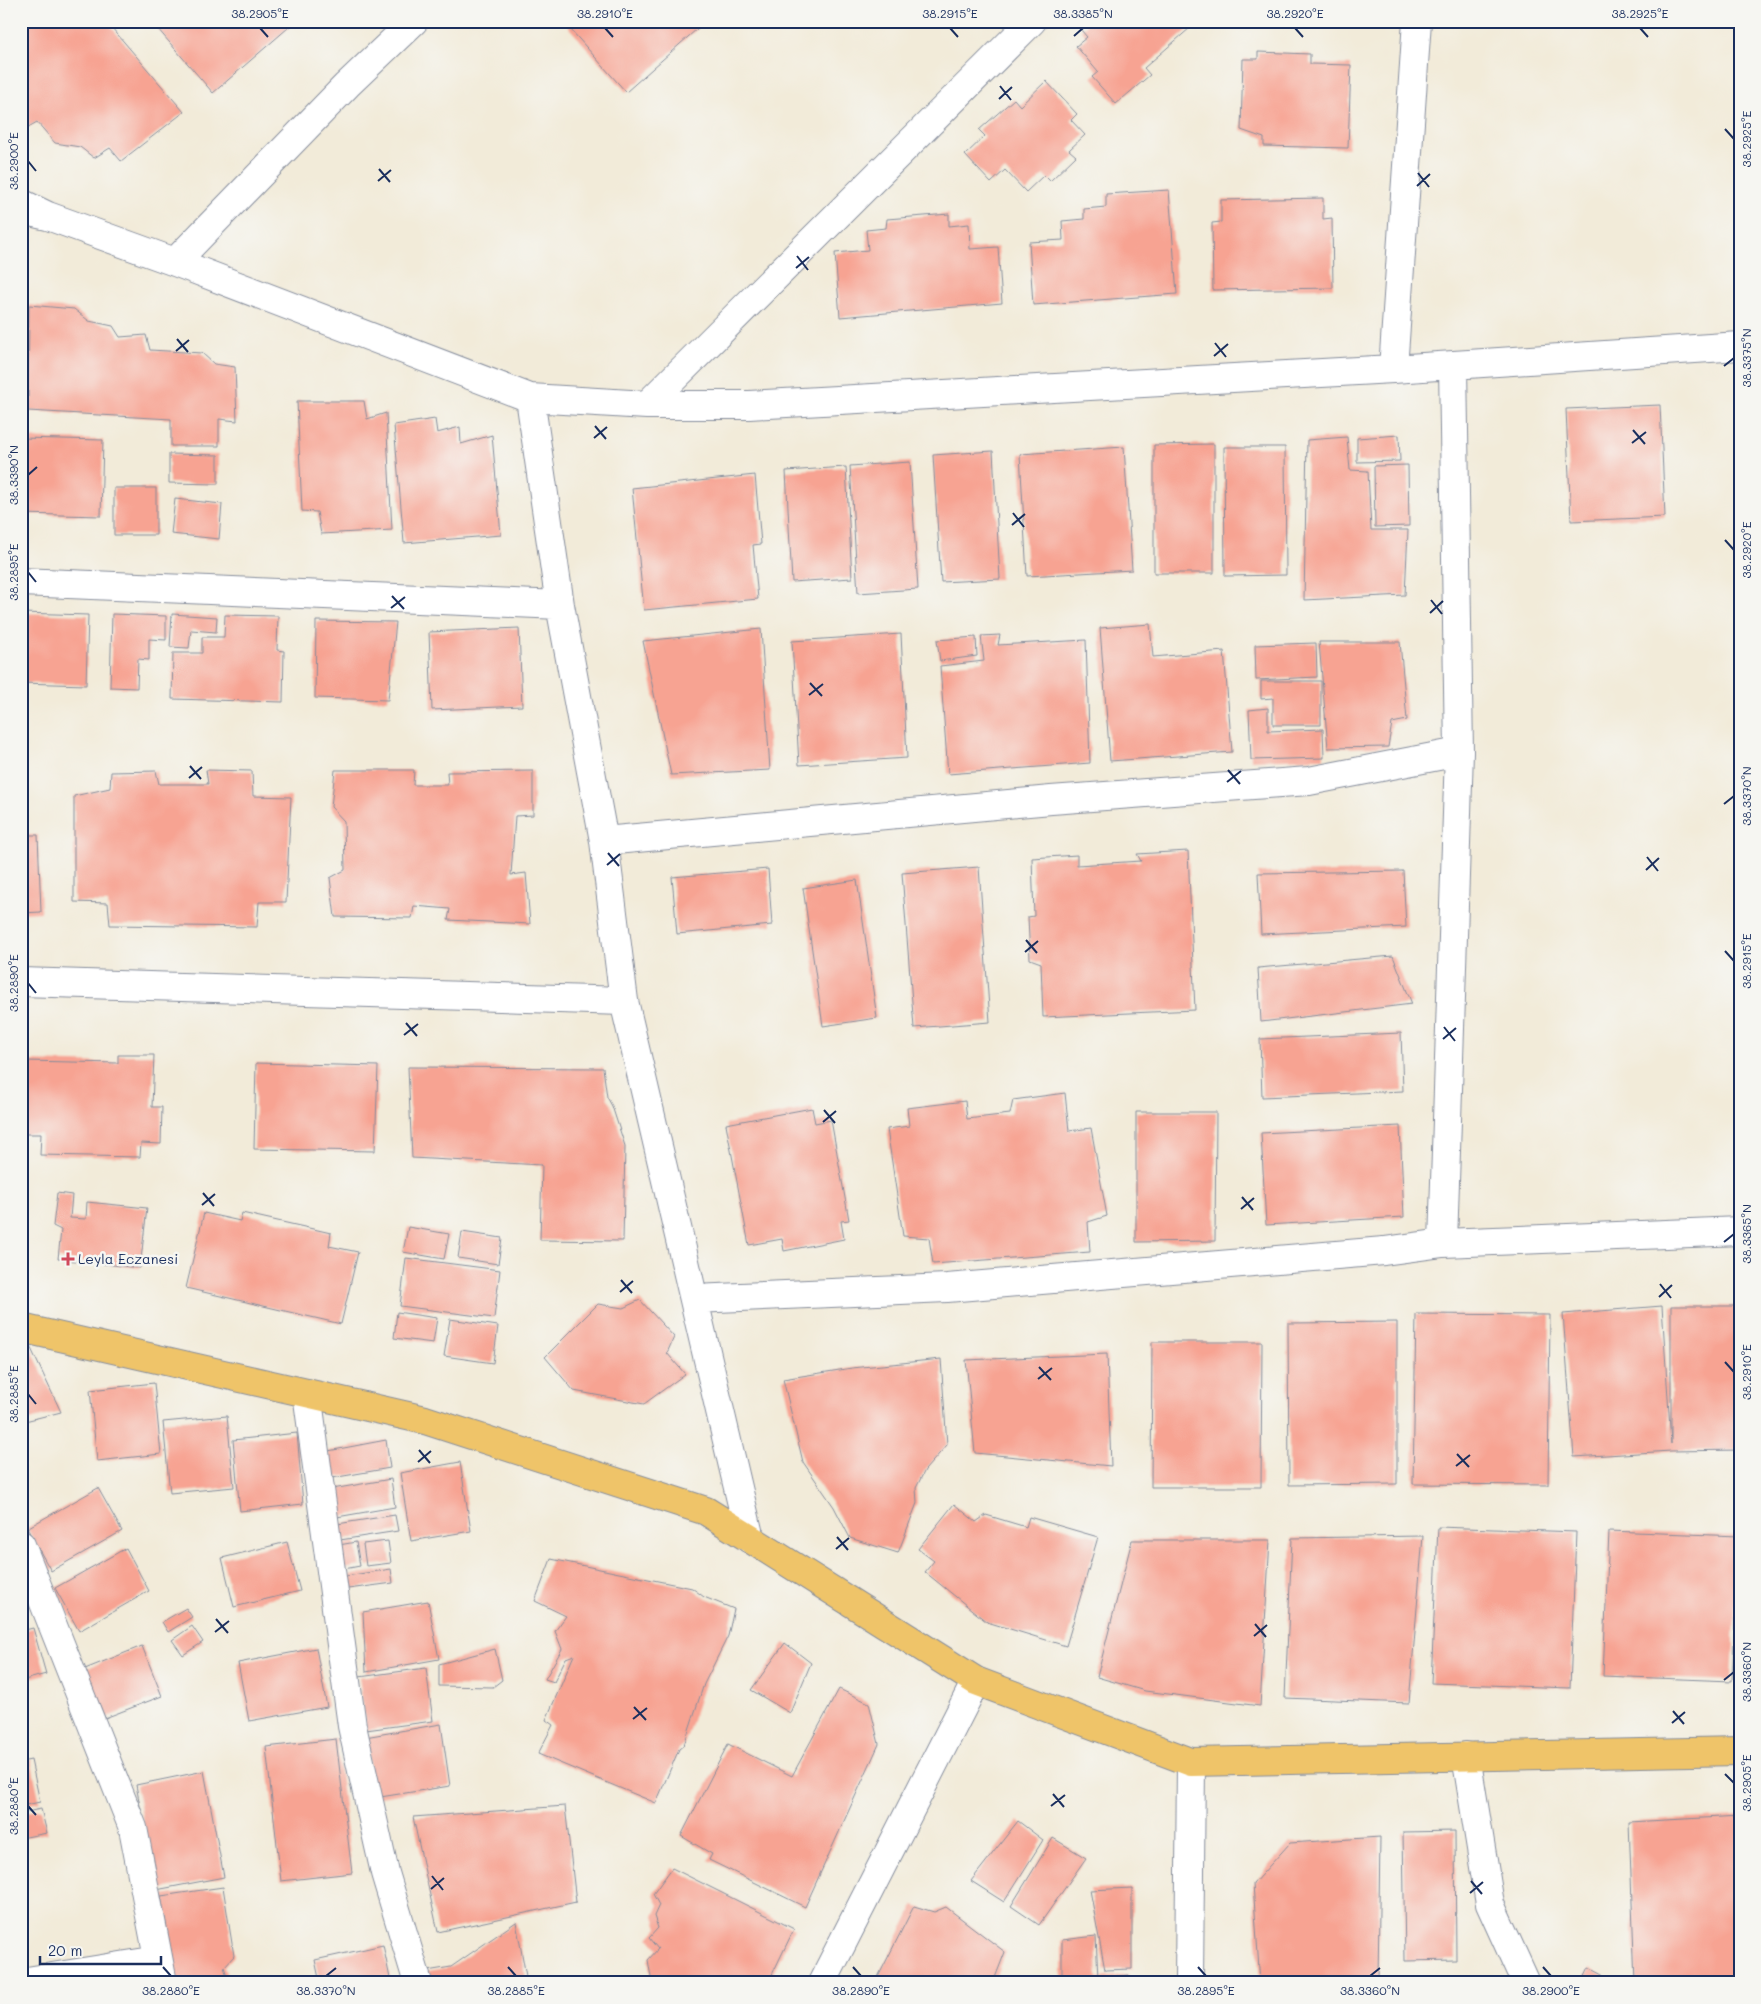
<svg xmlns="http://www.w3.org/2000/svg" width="1761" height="2004" font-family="Mali,sans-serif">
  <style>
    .building { fill: #f7a392 }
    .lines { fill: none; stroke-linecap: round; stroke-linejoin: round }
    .minor-casing { stroke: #868d9c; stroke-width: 30 }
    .major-casing { stroke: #868d9c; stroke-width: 30 }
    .minor { stroke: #fff; stroke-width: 28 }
    .major { stroke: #efc469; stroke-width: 28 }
    .ticks { fill: none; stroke: #1b2f5e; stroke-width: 2 }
    .poi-dot { fill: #d1495b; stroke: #f6f6f2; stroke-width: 2 }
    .labels { text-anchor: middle; stroke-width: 5; stroke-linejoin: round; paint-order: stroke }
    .poi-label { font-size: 14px; fill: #1b2f5e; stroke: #f6f6f2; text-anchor: start }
    .neatline { fill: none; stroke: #1b2f5e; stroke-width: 2 }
    .ticks-label { font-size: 12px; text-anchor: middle; fill: #1b2f5e }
  </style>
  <rect width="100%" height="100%" fill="#f6f6f2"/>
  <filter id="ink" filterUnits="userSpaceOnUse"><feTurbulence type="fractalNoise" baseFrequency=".02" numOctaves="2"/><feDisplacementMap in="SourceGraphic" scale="10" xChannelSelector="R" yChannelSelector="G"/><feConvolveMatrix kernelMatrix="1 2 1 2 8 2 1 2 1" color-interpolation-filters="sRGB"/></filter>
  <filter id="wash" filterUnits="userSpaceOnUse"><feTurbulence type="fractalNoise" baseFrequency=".0096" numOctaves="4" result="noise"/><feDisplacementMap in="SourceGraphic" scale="20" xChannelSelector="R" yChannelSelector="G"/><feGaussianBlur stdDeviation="1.12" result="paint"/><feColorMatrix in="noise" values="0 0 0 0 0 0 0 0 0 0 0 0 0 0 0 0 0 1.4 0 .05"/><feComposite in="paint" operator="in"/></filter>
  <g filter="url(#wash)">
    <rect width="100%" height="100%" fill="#f2ebd9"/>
    <g id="blocks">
      <path class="building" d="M21,21H106L184,112L121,161L110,148L94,158L80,147L55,143L37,122L25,129L21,124Z
        M151,21H296L213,93Z
        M563,21H706L626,92Z
        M1090,21H1198L1144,68L1150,75L1116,104L1092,77L1098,72L1076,46L1087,37L1081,30Z
        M1258,52L1310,54V64L1351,65L1348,148L1264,146V138L1241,130L1243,59H1258Z
        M1046,81L1077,114L1071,120L1085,135L1069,150L1076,156L1050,181L1044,175L1026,192L1005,170L991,183L965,155L985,136L979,130L1014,99L1020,106Z
        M1169,190L1177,294L1033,305L1029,242L1063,240L1062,221L1084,219V209L1106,207V194Z
        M1323,198V219L1332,218L1333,288L1213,290L1212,223L1221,222V200Z
        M949,214V226L969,224L970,249L998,247L1002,303L840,317L835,253L868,250L866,230L886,228L887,219Z
        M29,305L74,309L89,321L113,326L120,337L146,335L150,350L202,353L214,364L235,367L237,421L219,419V446H171V419L28,411Z
        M297,401H364L367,419L386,413L392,530L321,534L317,512L302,511Z
        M1660,405L1665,517L1571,521L1566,409Z
        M435,419L437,433L460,427L461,444L492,435L501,535L404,543L394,425Z
        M1399,435L1400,461L1357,462V438Z
        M1347,437L1350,470L1368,471L1371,530H1408L1405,595L1304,600L1307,440Z
        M21,438L103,440L101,516L21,514Z
        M1214,444V573H1154V445Z
        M1124,447L1132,570L1027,576L1020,454Z
        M1224,447H1285L1286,575L1225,576Z
        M993,451L1000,579L941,582L933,455Z
        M169,454L218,455V484L169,483Z
        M910,462L918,589L858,593L850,466Z
        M1408,465L1409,526L1375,527L1374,466Z
        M846,467L852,578L792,582L786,471Z
        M755,475L761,544L753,545L758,599L644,610L632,488Z
        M114,488H156V535H114Z
        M175,499L222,504L219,539L171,534Z
        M21,613L88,615L86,685L21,683Z
        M112,614L166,616V640L149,639V660L138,659L137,688L110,687Z
        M172,614L217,617L216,632L191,630L189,648L170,647Z
        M225,615L278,616L277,650L284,651L283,702L172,699L173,653H202V637H224Z
        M316,621L396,622L388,700L315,698Z
        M1150,624L1153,657L1224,651L1232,752L1110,761L1100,628Z
        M519,628L522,706L432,710L429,632Z
        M761,629L770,770L671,775L643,641Z
        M901,634L907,758L799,765L792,641Z
        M1000,635L998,645L1086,640L1090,763L948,774L940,666L984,661L981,636Z
        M976,637L977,656L940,661L937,640Z
        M1319,642H1400L1407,720L1392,723L1388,747L1328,748Z
        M1316,643L1317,677L1256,680L1255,645Z
        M1261,681H1321V725H1273V698L1261,699Z
        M1268,708V731L1323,729L1324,758L1251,760L1249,710Z
        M206,770L252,771L253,796L291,797L286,902H259L257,927L110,925L108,903L74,902V796L110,788L111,772L156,771L159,784H208Z
        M335,770H414L413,785H448L447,772L533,771V815L515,816L511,875L526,873L530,924L448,920L450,909L414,906L412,918L335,917L330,878L345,870L344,821L331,807Z
        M21,816H27V835H38L41,912L21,913Z
        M1188,851L1195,1010L1043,1017L1041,963L1030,959L1028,917L1034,916L1032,858L1077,855V865L1141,861L1137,854Z
        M979,867L990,1022L914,1028L902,873Z
        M768,869L772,925L677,934L672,877Z
        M1403,871L1406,927L1261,934L1258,873Z
        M857,880L877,1018L823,1026L803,888Z
        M1393,956L1412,1004L1261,1022L1258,968Z
        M1401,1033L1403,1091L1262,1097L1260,1039Z
        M118,1055H154L152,1107H162L161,1144L141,1143L140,1157L40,1155L41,1134H21L25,1061L118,1063Z
        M256,1063L378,1066L375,1151L254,1149Z
        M408,1067L603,1068L607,1097L612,1106L625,1146L623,1241L540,1240L542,1165L412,1158Z
        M1065,1093L1069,1131L1091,1128L1107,1216L1088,1222L1090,1252L933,1264L929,1238L903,1236L887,1129L909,1126L907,1108L965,1101L967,1119L1010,1114L1013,1100Z
        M812,1108L815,1123L831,1120L849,1220L841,1221L844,1239L784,1251L782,1239L749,1245L726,1124Z
        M1136,1112H1216L1215,1241L1136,1242Z
        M1400,1126L1404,1217L1266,1225L1261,1133Z
        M57,1193L72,1195L70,1218L86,1219L87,1202L147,1208L140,1268L58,1259L61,1230L53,1226Z
        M204,1213L240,1221L242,1213L331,1233L329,1246L358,1252L341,1324L186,1288Z
        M408,1227L449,1234L444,1259L403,1252Z
        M462,1232L502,1238L498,1264L458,1258Z
        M406,1258L500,1270L494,1318L400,1306Z
        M640,1300L674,1337L667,1353L685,1374L644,1404L574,1391L545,1357L598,1304L623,1308Z
        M1662,1306L1671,1444V1306H1739L1740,1450L1671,1451L1574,1457L1563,1314Z
        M397,1312L437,1318L433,1343L394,1338Z
        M1416,1314L1550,1315L1548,1485L1413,1484Z
        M450,1319L498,1326L493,1363L444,1356Z
        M1397,1322V1484L1289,1485L1288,1323Z
        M27,1340L61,1412L21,1422V1341Z
        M1152,1342H1262L1261,1487H1151Z
        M1107,1354L1111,1466L975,1453L966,1360Z
        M941,1359L947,1445L925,1470L916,1488L917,1503L898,1553L850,1538L834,1507L803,1462L783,1379L852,1368Z
        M154,1383L161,1454L97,1461L90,1390Z
        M227,1416L234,1487L170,1493L163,1422Z
        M297,1433L303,1504L240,1511L233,1440Z
        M386,1440L390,1468L332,1478L328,1451Z
        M460,1462L471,1531L411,1541L400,1473Z
        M391,1479L395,1507L337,1517L332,1489Z
        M98,1488L122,1531L51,1571L27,1528Z
        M954,1504L976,1522L986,1515L1026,1527L1029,1517L1098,1537L1066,1646L987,1622L925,1572L934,1561L918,1549Z
        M395,1515L398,1531L340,1540L337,1524Z
        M1438,1527L1576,1532L1570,1688L1431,1683Z
        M1609,1531L1739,1536L1732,1681L1603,1676Z
        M1423,1536L1409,1703L1285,1698L1292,1538Z
        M1132,1540H1270L1260,1706L1145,1691L1097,1677Z
        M388,1541L391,1563L366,1566L363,1544Z
        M287,1542L300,1591L234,1607L222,1558Z
        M356,1542L360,1566L344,1569L339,1545Z
        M126,1548L149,1591L79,1631L55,1588Z
        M551,1559L692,1588L704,1597L734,1609L728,1636L704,1684L684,1745L679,1749L656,1803L538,1754L553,1725L546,1720L574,1655L566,1658L554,1682L545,1679L562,1649L555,1631L566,1616L535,1601Z
        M391,1569L393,1583L348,1589L346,1576Z
        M428,1601L439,1659L366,1672L363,1612Z
        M186,1608L192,1617L168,1632L162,1622Z
        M192,1626L203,1642L183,1655L172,1640Z
        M33,1628L46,1674L21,1681V1631Z
        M785,1643L811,1663L790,1713L751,1690Z
        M142,1646L162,1696L105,1718L85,1669Z
        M316,1648L327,1707L249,1721L238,1663Z
        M495,1649L502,1680L493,1687L439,1686V1664Z
        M426,1668L433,1721L366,1730L359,1677Z
        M839,1689L869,1703L879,1744L805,1907L709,1860L712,1854L681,1836L728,1744L792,1776Z
        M441,1724L450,1786L374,1798L365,1737Z
        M336,1739L352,1873L281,1881L266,1747Z
        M31,1760L40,1802L21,1806V1762Z
        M204,1771L224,1877L156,1890L136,1785Z
        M565,1806L576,1902L438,1932L413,1817Z
        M41,1809L47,1833L21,1838V1813Z
        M1740,1816V1983H1635L1629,1822Z
        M1018,1821L1043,1840L1004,1902L971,1881Z
        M1455,1831L1456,1960L1405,1961L1403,1832Z
        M1380,1837L1378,1981L1351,1983H1260L1253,1884L1290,1843Z
        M1053,1838L1086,1858L1039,1925L1011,1906Z
        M672,1868L794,1929L768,1983H645L651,1977L648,1960L658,1949L649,1938L658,1928L654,1916L659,1905L653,1894Z
        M223,1887L234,1956L224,1967L227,1976L234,1979L235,1983H206L205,1979L177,1982L161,1896Z
        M1132,1888V1969L1105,1970L1090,1890Z
        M914,1906L934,1912L946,1907L1005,1952L993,1983H875Z
        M516,1922L526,1976L517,1983H431L421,1972L451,1967Z
        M1096,1936L1098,1978L1129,1975L1130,1983H1062V1940Z
        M383,1945L391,1983H320L315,1960Z
        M1589,1968L1617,1983H1582Z"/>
    </g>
  </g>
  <g filter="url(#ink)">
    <use href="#blocks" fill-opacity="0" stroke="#868d9c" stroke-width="1"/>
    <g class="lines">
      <g class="minor-casing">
        <path id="minor" d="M21,203L48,216L21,210
          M48,216L175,262L530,398L647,405H749L1393,369L1740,346
          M175,262L347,85L414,21
          M1393,369L1417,21
          M530,398L560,605L604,841L624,1001L750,1539
          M647,405L1032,21
          M21,582L560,605
          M604,841L1051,800L1309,781L1459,752
          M21,982L624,1001
          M1443,1243L1459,752L1453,365
          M694,1299L947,1288L1384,1251L1443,1243L1740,1231
          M307,1393L352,1726L385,1873L418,1983
          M21,1545L133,1828L163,1983
          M1466,1756L1490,1904L1526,1983
          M21,1982L158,1960
          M822,1983L976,1681
          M1189,1983L1191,1762"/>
      </g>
      <g class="major-casing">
        <path id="major" d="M21,1328L425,1420L706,1511L976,1681L1191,1762L1740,1751"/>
      </g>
      <use href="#minor" class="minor"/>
      <use href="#major" class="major"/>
    </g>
  </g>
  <path class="ticks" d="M260,28L268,37M605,28L613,37M950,28L958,37M1295,28L1303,37M1640,28L1648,37M1074,36L1083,28M1000,86L1011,100M999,99L1012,87M1725,129L1734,139M28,161L36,171M379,169L390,182M1418,173L1429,187M378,181L391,170M1417,186L1430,174M797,256L808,270M796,268L809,257M177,339L188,352M1215,343L1226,357M176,351L189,340M1214,356L1228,344M1724,366L1734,358M595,426L606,439M1633,430L1645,444M594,438L607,427M1632,443L1646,432M28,475L37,467M1013,513L1024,527M1012,525L1025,514M1725,540L1734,550M28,572L36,582M392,596L404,609M1431,600L1442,614M391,608L405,597M1430,613L1443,601M810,683L822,696M809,695L823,684M190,766L201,779M1228,770L1240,784M189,778L202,767M1227,782L1241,771M1724,804L1734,796M608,853L619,866M1647,857L1658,871M607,865L620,854M1646,870L1659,858M1026,940L1037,953M1725,951L1734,961M1025,952L1038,941M28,983L36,993M406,1023L417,1036M1444,1027L1455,1041M404,1035L418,1024M1443,1039L1456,1028M824,1110L835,1123M823,1122L836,1111M203,1193L214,1206M1242,1197L1253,1210M202,1205L215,1194M1241,1209L1254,1198M1724,1242L1734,1234M621,1280L632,1293M1660,1284L1671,1298M620,1292L633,1281M1659,1297L1672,1285M1725,1362L1734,1372M1039,1367L1051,1380M1038,1379L1052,1368M28,1394L36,1404M419,1450L430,1463M1457,1454L1469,1467M418,1462L431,1451M1456,1466L1470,1455M837,1537L848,1550M836,1549L849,1538M216,1619L228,1633M1255,1624L1266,1637M215,1632L229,1621M1254,1636L1267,1625M1724,1680L1734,1672M634,1707L646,1720M1673,1711L1684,1724M633,1719L647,1708M1672,1723L1685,1712M1725,1774L1734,1783M1053,1794L1064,1807M28,1806L36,1815M1051,1806L1065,1795M432,1876L443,1890M1471,1881L1482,1894M431,1889L444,1878M1470,1893L1483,1882M163,1967L171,1976M508,1967L516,1976M853,1967L861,1976M1198,1967L1206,1976M1543,1967L1551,1976M326,1976L336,1968M1370,1976L1380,1968"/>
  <path class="poi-dot" d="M65.5 1251.5h5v5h5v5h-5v5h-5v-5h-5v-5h5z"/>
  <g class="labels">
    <g class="poi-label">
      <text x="78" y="1264">Leyla Eczanesi</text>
    </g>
  </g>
  <rect width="1761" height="2004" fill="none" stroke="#f6f6f2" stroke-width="55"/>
  <path d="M40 1956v8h121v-8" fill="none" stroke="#1b2f5e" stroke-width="2.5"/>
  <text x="48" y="1956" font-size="15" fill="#1b2f5e" stroke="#f6f6f2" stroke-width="4" paint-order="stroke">20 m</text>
  <rect x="28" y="28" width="1706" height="1948" class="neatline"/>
  <g class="ticks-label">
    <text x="260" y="18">38.2905°E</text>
    <text x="605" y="18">38.2910°E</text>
    <text x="950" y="18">38.2915°E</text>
    <text x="1083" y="18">38.3385°N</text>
    <text x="1295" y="18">38.2920°E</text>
    <text x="1640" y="18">38.2925°E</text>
    <text transform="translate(1747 139) rotate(-90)" y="4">38.2925°E</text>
    <text transform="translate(14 161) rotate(-90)" y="4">38.2900°E</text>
    <text transform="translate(1747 358) rotate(-90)" y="4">38.3375°N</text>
    <text transform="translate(14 475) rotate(-90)" y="4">38.3390°N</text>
    <text transform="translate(1747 550) rotate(-90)" y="4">38.2920°E</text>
    <text transform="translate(14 572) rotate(-90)" y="4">38.2895°E</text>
    <text transform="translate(1747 796) rotate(-90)" y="4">38.3370°N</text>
    <text transform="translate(1747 961) rotate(-90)" y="4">38.2915°E</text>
    <text transform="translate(14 983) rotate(-90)" y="4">38.2890°E</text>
    <text transform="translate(1747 1234) rotate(-90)" y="4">38.3365°N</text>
    <text transform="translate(1747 1372) rotate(-90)" y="4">38.2910°E</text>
    <text transform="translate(14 1394) rotate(-90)" y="4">38.2885°E</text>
    <text transform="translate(1747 1672) rotate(-90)" y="4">38.3360°N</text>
    <text transform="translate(1747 1783) rotate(-90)" y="4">38.2905°E</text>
    <text transform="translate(14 1806) rotate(-90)" y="4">38.2880°E</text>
    <text x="171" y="1995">38.2880°E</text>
    <text x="326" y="1995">38.3370°N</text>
    <text x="516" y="1995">38.2885°E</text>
    <text x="861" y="1995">38.2890°E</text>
    <text x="1206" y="1995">38.2895°E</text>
    <text x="1370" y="1995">38.3360°N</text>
    <text x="1551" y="1995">38.2900°E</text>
  </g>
</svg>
